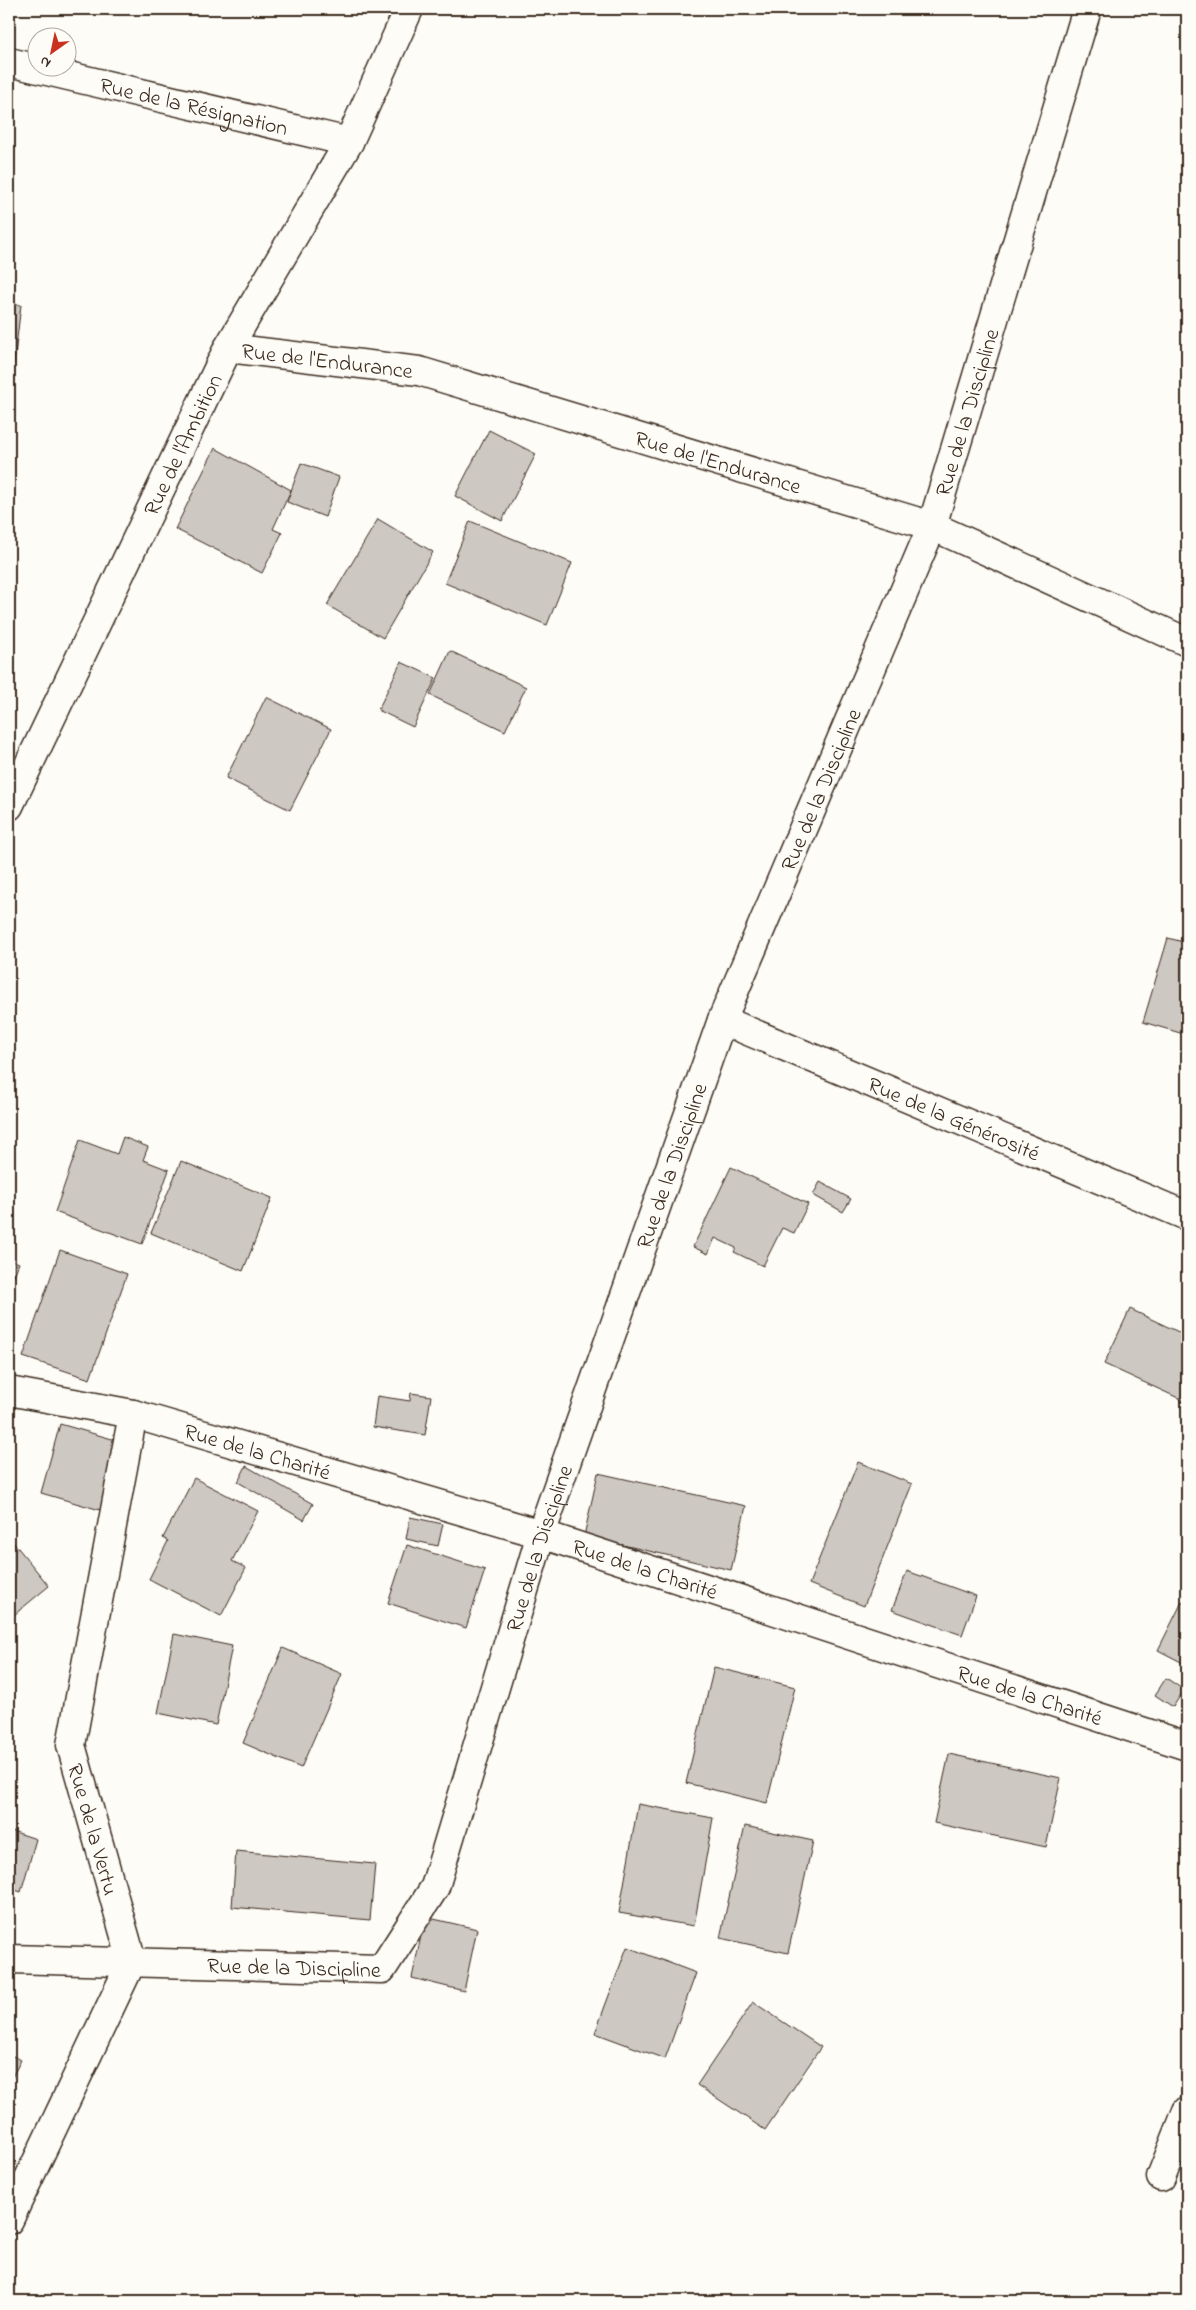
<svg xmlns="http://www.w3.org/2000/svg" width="1196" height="2310" font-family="'Indie Flower',sans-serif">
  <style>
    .building { fill: #cdc8c2; stroke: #3b2a1e }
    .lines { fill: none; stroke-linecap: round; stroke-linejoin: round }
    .minor-casing { stroke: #3b2a1e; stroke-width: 31 }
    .minor { stroke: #fdfcf7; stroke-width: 28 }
    .labels { text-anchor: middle; stroke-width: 4; stroke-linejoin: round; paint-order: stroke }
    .street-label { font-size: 22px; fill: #3b2a1e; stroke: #fdfcf7 }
  </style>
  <rect width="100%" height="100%" fill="#fdfcf7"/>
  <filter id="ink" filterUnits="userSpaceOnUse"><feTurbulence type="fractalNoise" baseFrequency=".02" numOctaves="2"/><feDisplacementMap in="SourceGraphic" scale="10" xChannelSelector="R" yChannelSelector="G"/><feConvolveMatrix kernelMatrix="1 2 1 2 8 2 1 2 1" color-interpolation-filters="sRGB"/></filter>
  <g filter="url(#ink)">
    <path class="building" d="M9,304L21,305L13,372L9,371Z
      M489,430L536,454L502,521L455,496Z
      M215,448L291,490L273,529L282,533L262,573L175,529Z
      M301,463L339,477L325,517L287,502Z
      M378,519L433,552L383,638L327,605Z
      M470,521L572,563L547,625L445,583Z
      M450,651L526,687L505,731L430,695Z
      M401,662L436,678L413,727L378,710Z
      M266,697L331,729L290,810L226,778Z
      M1168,938L1187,943V1035L1143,1022Z
      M123,1137L148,1147L143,1160L169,1170L142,1244L55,1212L80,1140L117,1154Z
      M181,1161L272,1198L243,1271L151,1233Z
      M731,1167L808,1204L794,1233L782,1228L763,1266L734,1252L736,1248L715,1238L708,1254L693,1247Z
      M820,1182L851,1199L843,1212L813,1195Z
      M60,1250L127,1274L90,1379L23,1357Z
      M9,1259L19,1263L9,1288Z
      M1130,1309L1187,1336V1402L1104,1364Z
      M9,1313L14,1315L9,1331Z
      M411,1393L431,1396L425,1435L373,1427L377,1396L410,1401Z
      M60,1424L119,1441L100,1510L41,1493Z
      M858,1462L912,1484L864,1606L809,1584Z
      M246,1466L313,1504L304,1520L238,1482Z
      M598,1473L746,1506L731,1570L584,1536Z
      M194,1478L258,1511L232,1561L246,1568L221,1616L149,1579L168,1541L163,1538Z
      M410,1517L443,1524L438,1546L406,1539Z
      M9,1537L49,1586L9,1619Z
      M407,1545L485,1570L466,1628L388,1603Z
      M1187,1553V1569L1182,1567Z
      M907,1571L976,1596L962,1635L892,1610Z
      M1182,1602L1187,1605V1665L1158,1650Z
      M174,1634L232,1646L216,1725L158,1713Z
      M283,1648L342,1674L301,1768L243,1743Z
      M714,1667L795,1687L767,1803L686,1783Z
      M1166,1678L1184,1690L1173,1707L1155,1695Z
      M949,1754L1061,1778L1046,1847L934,1823Z
      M638,1804L713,1818L694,1926L619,1913Z
      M745,1826L813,1841L788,1953L720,1938Z
      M9,1830L36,1839L21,1892L9,1888Z
      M236,1851L375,1864L370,1920L232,1907Z
      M425,1917L477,1929L464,1991L412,1978Z
      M627,1947L696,1973L665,2059L595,2033Z
      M753,2002L821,2047L765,2130L697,2085Z
      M9,2054L21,2060L9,2083Z"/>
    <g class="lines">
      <g class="minor-casing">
        <g id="minor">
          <path id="s1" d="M9,62L349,142"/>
          <path id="s2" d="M228,348L419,371L932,526L1187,642"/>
          <path id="s3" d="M9,806L228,348L349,142L409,9"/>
          <path id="s4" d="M722,1020L1187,1216"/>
          <path id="s5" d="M9,1391L133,1414L541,1534L1187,1746"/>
          <path id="s6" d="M9,1959L382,1969L435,1887L541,1534L722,1020L932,526L1087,9"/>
          <path d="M1161,2177L1187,2111"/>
          <path d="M9,2220L132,1961L71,1745L133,1414"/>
        </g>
      </g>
      <use href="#minor" class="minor"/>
    </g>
  </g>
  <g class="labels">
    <g class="street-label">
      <text dy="8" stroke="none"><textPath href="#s1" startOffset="190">Rue de la Résignation</textPath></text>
      <text dy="8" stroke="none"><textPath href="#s2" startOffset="100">Rue de l'Endurance</textPath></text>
      <text dy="8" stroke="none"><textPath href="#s6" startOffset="2040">Rue de la Discipline</textPath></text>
      <text dy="8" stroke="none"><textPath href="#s3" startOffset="401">Rue de l'Ambition</textPath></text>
      <text dy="8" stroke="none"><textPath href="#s2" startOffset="505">Rue de l'Endurance</textPath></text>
      <text dy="8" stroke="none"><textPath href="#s6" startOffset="1635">Rue de la Discipline</textPath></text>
      <text dy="8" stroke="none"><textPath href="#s4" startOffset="252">Rue de la Générosité</textPath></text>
      <text dy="8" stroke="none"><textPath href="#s6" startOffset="1230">Rue de la Discipline</textPath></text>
      <text dy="8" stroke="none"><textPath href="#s5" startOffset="256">Rue de la Charité</textPath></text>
      <text dy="8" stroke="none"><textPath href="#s6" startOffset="825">Rue de la Discipline</textPath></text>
      <text dy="8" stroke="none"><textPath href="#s5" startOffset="661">Rue de la Charité</textPath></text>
      <text dy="8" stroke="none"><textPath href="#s5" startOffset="1066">Rue de la Charité</textPath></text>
      <text transform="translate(94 1829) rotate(74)" y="8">Rue de la Vertu</text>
      <text dy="8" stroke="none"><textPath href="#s6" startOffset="285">Rue de la Discipline</textPath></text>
    </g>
  </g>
  <rect width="1196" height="2310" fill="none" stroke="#fdfcf7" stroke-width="30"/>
  <rect x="15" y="15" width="1166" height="2280" fill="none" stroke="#3b2a1e" stroke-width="2" filter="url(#ink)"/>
  <g transform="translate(52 52) rotate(213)"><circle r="24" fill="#fdfcf7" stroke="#afa8a0"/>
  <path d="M0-4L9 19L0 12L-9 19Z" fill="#c8321e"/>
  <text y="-8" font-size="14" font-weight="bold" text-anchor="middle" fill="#3b2a1e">N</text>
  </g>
</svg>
